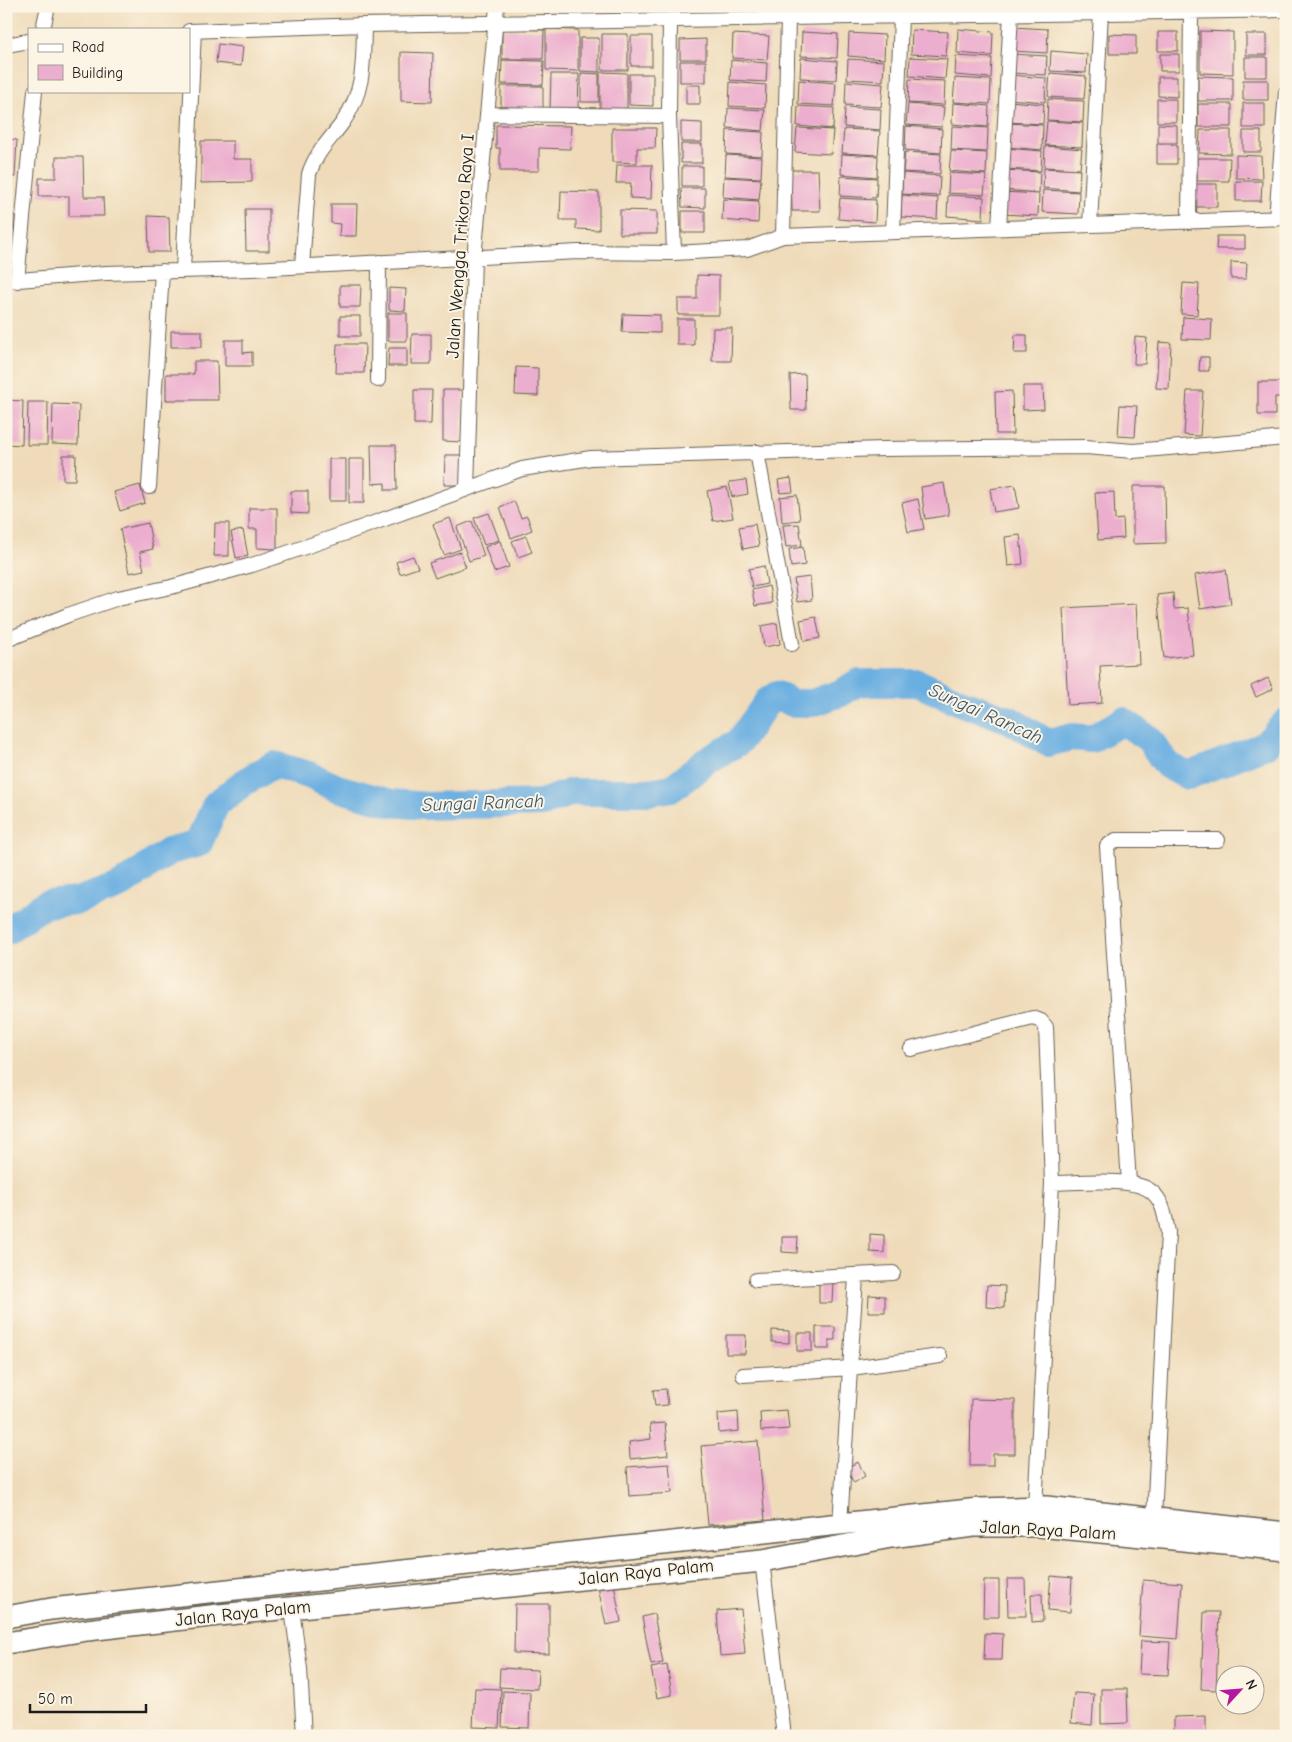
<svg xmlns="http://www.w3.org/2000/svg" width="1292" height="1742" font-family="'Comic Neue',sans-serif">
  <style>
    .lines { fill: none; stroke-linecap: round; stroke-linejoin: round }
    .river { stroke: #6bafe1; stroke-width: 28 }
    .building { fill: #ecaece }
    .street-casing { stroke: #665f53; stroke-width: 16 }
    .primary-casing { stroke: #665f53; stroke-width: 24 }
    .street { stroke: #fff; stroke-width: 14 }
    .primary { stroke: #fff; stroke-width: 21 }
    .labels { text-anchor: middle; stroke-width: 4; stroke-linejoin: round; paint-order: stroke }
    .street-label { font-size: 18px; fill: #1c1c1c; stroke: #fcf5e5 }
    .water-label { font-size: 19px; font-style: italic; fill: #3c576b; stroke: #fcf5e5 }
  </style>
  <rect width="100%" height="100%" fill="#fcf5e5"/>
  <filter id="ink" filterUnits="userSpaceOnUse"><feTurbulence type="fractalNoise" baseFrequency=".02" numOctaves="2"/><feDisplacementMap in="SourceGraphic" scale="10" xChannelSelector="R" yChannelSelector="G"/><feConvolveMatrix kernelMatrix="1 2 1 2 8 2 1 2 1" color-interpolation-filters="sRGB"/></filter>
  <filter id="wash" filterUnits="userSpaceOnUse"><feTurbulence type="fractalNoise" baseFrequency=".0096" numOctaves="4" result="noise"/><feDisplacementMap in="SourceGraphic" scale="20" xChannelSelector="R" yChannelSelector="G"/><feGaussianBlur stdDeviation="1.12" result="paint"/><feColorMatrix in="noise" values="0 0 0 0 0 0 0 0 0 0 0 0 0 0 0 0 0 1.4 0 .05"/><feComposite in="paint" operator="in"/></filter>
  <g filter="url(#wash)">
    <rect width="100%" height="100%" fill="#efdbba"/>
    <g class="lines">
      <path class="river" d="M6,931L45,904L77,901L119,886L170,851L199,843L216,804L246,781L274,765L309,775L337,788L391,803L426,806L542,803L572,792H648L672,788L710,759L739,742L768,701L777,695L792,703H812L841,693L857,683H918L962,703L1010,720L1048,743L1072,737L1091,739L1123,721L1149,739L1167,765L1188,776L1265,745L1286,722"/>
    </g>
    <g id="blocks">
      <path class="building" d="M1013,27L1048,29L1047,53L1011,51Z
        M502,29L544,30L543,59H502Z
        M546,29L578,30V71L546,70Z
        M958,29L993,32L992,56L957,53Z
        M912,30L948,32L946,56L911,54Z
        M1200,31L1233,32V74L1200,73Z
        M802,32L838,34L837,58L801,56Z
        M1158,32H1178V51H1158Z
        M849,33L885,35L884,59L848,56Z
        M602,34H628V70H602Z
        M733,34L769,36L767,60L732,58Z
        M1109,34L1136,35V54H1109Z
        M1246,34H1267V55H1246Z
        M631,36H652V66H631Z
        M580,38H599V72L580,71Z
        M706,39V59H680V40Z
        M218,44L243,47L241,66L216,63Z
        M1051,51L1087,54L1086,73L1050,71Z
        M401,52L433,53L432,102L401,101Z
        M1011,54L1047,56L1046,75L1010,73Z
        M1160,54H1179V71H1160Z
        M956,56L992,58L991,78L955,75Z
        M910,57L947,59L945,79L909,76Z
        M1245,57H1267V77H1245Z
        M801,58L837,61L836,80L800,78Z
        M848,59L884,61L883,81L847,79Z
        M502,60L544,61L543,85L501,84Z
        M731,60L767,63L766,82L730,80Z
        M680,61H706V82H680Z
        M600,72L627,73V110L600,109Z
        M581,73L599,74V102H581Z
        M1050,73L1086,76L1084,99L1048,97Z
        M551,74H579L578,110H550Z
        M629,74H653V106L629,105Z
        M1010,75L1046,78L1045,102L1008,99Z
        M1198,76L1233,77V101H1198Z
        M1158,77H1177V97L1158,96Z
        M955,78L991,80L990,104L953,102Z
        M909,79L945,81L944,105L908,103Z
        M799,80L836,83L834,106L798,104Z
        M1243,80H1268V100H1243Z
        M846,81L883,84L881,107L845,105Z
        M730,82L766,85L765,108L729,106Z
        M686,85H700V104H686Z
        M501,86H543V112L501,111Z
        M1048,99L1084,101L1083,122L1047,120Z
        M1157,99H1176V122H1157Z
        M1008,101L1044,104L1043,124L1007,122Z
        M953,103L989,106L988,127L952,124Z
        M1243,103H1265V128H1243Z
        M908,104L944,107L942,127L906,125Z
        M1198,104H1232V127H1198Z
        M798,106L834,108L833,129L797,126Z
        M845,107L881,109L880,130L844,127Z
        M728,108L765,110L763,131L727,128Z
        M1047,121L1083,123L1082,147L1045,145Z
        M681,122L702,123V142H681Z
        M1007,123L1043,125L1042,150L1006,147Z
        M1158,124L1177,125V143H1158Z
        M496,125L571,126L570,149L539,148V171H500V148H496Z
        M906,126L942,129L941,153L905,150Z
        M952,126L988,128L987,152L951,150Z
        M612,128H656L655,148H637V163L612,162Z
        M797,128L833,130L831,154L795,152Z
        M844,129L880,131L878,155L842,153Z
        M727,130L763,132L762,156L726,154Z
        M1200,130H1231V154L1199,153Z
        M1243,131H1261V152H1243Z
        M6,139L17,140L15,177L6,176Z
        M201,141H233V159H252V182L201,183Z
        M681,144H702V163H681Z
        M1157,144L1177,145V164H1157Z
        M1045,146L1082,149L1080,169L1044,167Z
        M1006,148L1042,151L1041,171L1004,169Z
        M951,151L987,153L986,174L949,171Z
        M905,152L941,154L940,174L903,172Z
        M842,154L878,156L877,177L841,174Z
        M726,155L762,157L761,178L725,176Z
        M1236,155L1261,156L1262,179L1236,178Z
        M56,157H83L84,197H103L104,216H69V196H39V178H56Z
        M1197,158H1230L1229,181H1197Z
        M617,165H652L651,199L630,198L631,183H616Z
        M682,166H702V186H682Z
        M1044,168L1080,170L1079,191L1043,188Z
        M791,170H818L820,211H792Z
        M1004,170L1040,172L1039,193L1003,190Z
        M903,173L940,176L939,196L902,194Z
        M949,173L986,175L984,195L948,193Z
        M841,176L877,178L876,198L840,196Z
        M724,177L761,179L759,200L723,197Z
        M1236,181H1262L1261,201H1236Z
        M1196,184H1217V207H1196Z
        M681,188H705V208L682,207Z
        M1043,190L1079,192L1078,214L1042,212Z
        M561,191L599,192V230L576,229V220H560Z
        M1003,192L1039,194L1038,216L1002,214Z
        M902,195L938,198L937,219L901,217Z
        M948,195L984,197L983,219L947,216Z
        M840,198L876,200L875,222L838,219Z
        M723,199L759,201L758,223L722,220Z
        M331,204H357L356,236H339L340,224L331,223Z
        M245,209H269V251H246Z
        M620,210L657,211V234H620Z
        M682,211H705V233H682Z
        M6,213L14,214L12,264H6Z
        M148,216L169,217L170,252H149Z
        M1217,236H1245V249H1216Z
        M1231,262L1247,263L1246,279H1231Z
        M697,275L719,276V315H678V299H697Z
        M1183,283L1199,284L1197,315L1181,314Z
        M340,285H361L360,307H340Z
        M389,288L406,289L405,311L389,310Z
        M388,313H407V341H388Z
        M623,314L660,315V333L622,332Z
        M340,316H360V336H340Z
        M1183,317L1212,319L1211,340L1182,339Z
        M677,319H694V345H677Z
        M713,328H732L731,361H712Z
        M171,331H202V347H171Z
        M412,334H431V364H411Z
        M1015,335H1027V353H1014Z
        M1135,337L1147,338L1145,364H1134Z
        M225,340H243V353L252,352V366H225Z
        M1159,342L1171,343L1169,389L1156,388Z
        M337,344H365L364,373H336Z
        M389,348H407V366H388Z
        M1200,357H1209V371H1199Z
        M194,361H217L218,400H166V374H194Z
        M516,367L538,368V396L515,395Z
        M805,374L806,410H791L790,375Z
        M1258,382H1282V397H1275V415H1258Z
        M1023,386H1043L1044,409L1023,410Z
        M414,390H432L431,424H414Z
        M443,390H463L462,442L443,441Z
        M1012,391L1013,434H996L995,392Z
        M1187,391H1203L1200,436L1184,435Z
        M6,400L23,401L22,445L6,444Z
        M28,402H48L47,445H27Z
        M53,404L79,405L78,445L52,444Z
        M1120,405L1137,406L1135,437L1118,436Z
        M371,445H396L397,490H385V483L372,484Z
        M63,455H76L75,480H63Z
        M445,455H461V485H444Z
        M329,459H346V501H329Z
        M349,459H364V503H349Z
        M791,478L793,492L780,493L778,480Z
        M746,480L748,494L732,497L729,482Z
        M944,483L949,515L925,519L921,487Z
        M140,485L145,503L120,511L114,492Z
        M1015,485L1019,508L994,512L990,489Z
        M1133,486H1165L1166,543L1133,544Z
        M727,487L733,518L713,521L707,491Z
        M291,491H308V514L291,513Z
        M1114,492L1115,520L1123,519L1124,538L1098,540L1095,493Z
        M797,495L800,520L782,522L780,497Z
        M918,499L924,529L908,532L902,503Z
        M514,501L521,518L527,516L532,530L511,538L500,507Z
        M249,508H277V549L257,548V529H249Z
        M489,513L499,540L484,545L474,518Z
        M450,518L461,549L444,555L433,524Z
        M472,521L484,556L469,561L457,527Z
        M148,523L153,549L140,552L144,570L129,573L120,529Z
        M215,523H229V556H214Z
        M755,524L759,546L743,549L739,527Z
        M799,524L802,545L786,547L783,525Z
        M243,530L248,556L236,558L231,532Z
        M1020,535L1023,564L1008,566L1005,537Z
        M526,536L532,552L518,557L512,541Z
        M500,541L509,567L494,572L485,547Z
        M803,547L805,565L791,567L789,549Z
        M460,552L466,567L435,578L429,563Z
        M413,556L418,568L400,574L396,562Z
        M764,566L767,584L752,587L749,569Z
        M1226,570L1231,604L1200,609L1195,575Z
        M810,577L812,600L797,602L794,579Z
        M769,586L772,603L755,606L752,590Z
        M1173,593L1174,609L1188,608L1193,655L1164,658L1157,595Z
        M1136,604L1139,664L1100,666L1102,703L1068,705L1063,608Z
        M816,617L820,638L804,641L800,620Z
        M777,623L780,644L764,647L761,626Z
        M1268,678L1273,689L1256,697L1251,686Z
        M870,1234L884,1235V1253L870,1252Z
        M782,1237H798L797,1253L782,1252Z
        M819,1281L833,1282L832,1303H819Z
        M987,1285L1005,1286L1004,1308L986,1307Z
        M869,1295L885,1296V1312H868Z
        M816,1327H835V1340H829V1349H816Z
        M772,1330L789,1331V1343L772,1342Z
        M797,1333H812V1351H797Z
        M726,1335H746L745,1354H726Z
        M666,1389L668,1405L655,1406L653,1390Z
        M971,1399L1015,1400V1454H993V1466H970Z
        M787,1410L789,1429L761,1431L760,1412Z
        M738,1412L739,1431L719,1433L718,1414Z
        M665,1423L668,1455L630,1459L629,1442L651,1439L650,1424Z
        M758,1441L765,1520L708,1525L701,1446Z
        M858,1462L865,1476L854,1483L846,1468Z
        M669,1464L672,1493L629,1496L627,1467Z
        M1051,1576L1072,1578L1070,1612L1048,1610Z
        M1007,1579H1025L1026,1616H1008Z
        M984,1580H999V1617H983Z
        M1143,1580L1182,1583L1178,1639L1139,1636Z
        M614,1584L621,1622L606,1625L598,1587Z
        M1031,1594H1042L1043,1621L1032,1622Z
        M515,1604H549V1654L514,1653Z
        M741,1609L745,1654L720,1656L717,1611Z
        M1204,1612H1219L1216,1690L1201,1689Z
        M654,1614L663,1663L651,1665L642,1617Z
        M985,1633L1003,1634L1002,1660H984Z
        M1141,1641L1170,1642L1168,1675L1139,1674Z
        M667,1665L672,1695L657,1698L651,1668Z
        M500,1668L538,1670L537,1689L499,1687Z
        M475,1688L501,1689L499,1728L473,1727Z
        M1101,1689H1127L1128,1723L1101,1724Z
        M503,1691L530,1692L529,1728L502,1727Z
        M1074,1693L1094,1694L1092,1725L1071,1723Z
        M1206,1716V1736H1174V1717Z"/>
    </g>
  </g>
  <g filter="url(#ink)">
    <use href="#blocks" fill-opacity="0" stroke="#665f53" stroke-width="1"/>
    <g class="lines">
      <g class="street-casing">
        <path id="street" d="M670,20L669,116L674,253
          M43,29L48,6
          M189,31L364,25L1286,10
          M6,45L29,41
          M487,114L669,116
          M1276,219L1286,92
          M1189,222L1191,11
          M1090,225L1101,12
          M999,228L1011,14
          M893,232L901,16
          M783,236L788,18
          M302,266L309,174C316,152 330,140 343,122C365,90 363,63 364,25
          M183,271L194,31
          M6,281L106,273L252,269L578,252L674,253L747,249L783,236L1286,218
          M17,281L35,91
          M378,380L379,262
          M757,452L792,644
          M149,487L162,271
          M467,489L474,259L497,6
          M6,640L68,615L118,598L171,587L252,565L349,532L522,469L591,458L883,449L1086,447L1133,451L1286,438
          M911,1049L1033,1018L1041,1021L1046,1027L1052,1183L1035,1508
          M1052,1183C1076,1183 1134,1176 1152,1192C1164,1202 1165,1218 1168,1232L1154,1519
          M1129,1183L1107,846L1116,840H1218
          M756,1280L893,1273
          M743,1375L851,1368L940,1356
          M840,1524L856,1277
          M762,1561L784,1736
          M292,1609L300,1669L304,1736"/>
      </g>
      <g class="primary-casing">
        <path id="primary" d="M6,1617L51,1609L979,1509L1046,1507L1286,1533
          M6,1643L87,1630L219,1615L762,1561L891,1537L973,1526H1039L1286,1550"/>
      </g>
      <use href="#street" class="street"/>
      <use href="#primary" class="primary"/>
    </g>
  </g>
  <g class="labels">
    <g class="street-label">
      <text transform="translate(460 246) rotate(-86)" y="6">Jalan Wengga Trikora Raya I</text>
      <text transform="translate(1048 1530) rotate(3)" y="6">Jalan Raya Palam</text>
      <text transform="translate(646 1572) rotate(-6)" y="6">Jalan Raya Palam</text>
      <text transform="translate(243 1613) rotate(-6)" y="6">Jalan Raya Palam</text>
    </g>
    <g class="water-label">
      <text transform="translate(986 713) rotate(24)" y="7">Sungai Rancah</text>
      <text transform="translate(483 802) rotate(-2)" y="7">Sungai Rancah</text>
    </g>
  </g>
  <rect width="1292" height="1742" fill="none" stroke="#fcf5e5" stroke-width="25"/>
  <rect x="28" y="28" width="162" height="65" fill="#fcf5e5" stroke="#a29e95"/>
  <rect x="38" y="44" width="25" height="8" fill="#ffffff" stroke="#a29e95"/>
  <text x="72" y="52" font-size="15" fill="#1c1c1c">Road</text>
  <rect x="38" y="65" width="25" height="15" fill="#ecaece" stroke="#a29e95"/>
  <text x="72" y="78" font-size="15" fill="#1c1c1c">Building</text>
  <g transform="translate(1240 1690) rotate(64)"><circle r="24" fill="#fcf5e5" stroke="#a29e95"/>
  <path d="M0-4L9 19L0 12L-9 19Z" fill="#b5179e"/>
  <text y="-8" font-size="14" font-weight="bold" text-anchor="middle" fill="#1c1c1c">N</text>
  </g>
  <path d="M30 1704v8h116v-8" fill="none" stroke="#1c1c1c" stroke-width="2.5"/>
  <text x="38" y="1704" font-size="15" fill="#1c1c1c" stroke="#fcf5e5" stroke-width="4" paint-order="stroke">50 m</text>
</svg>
